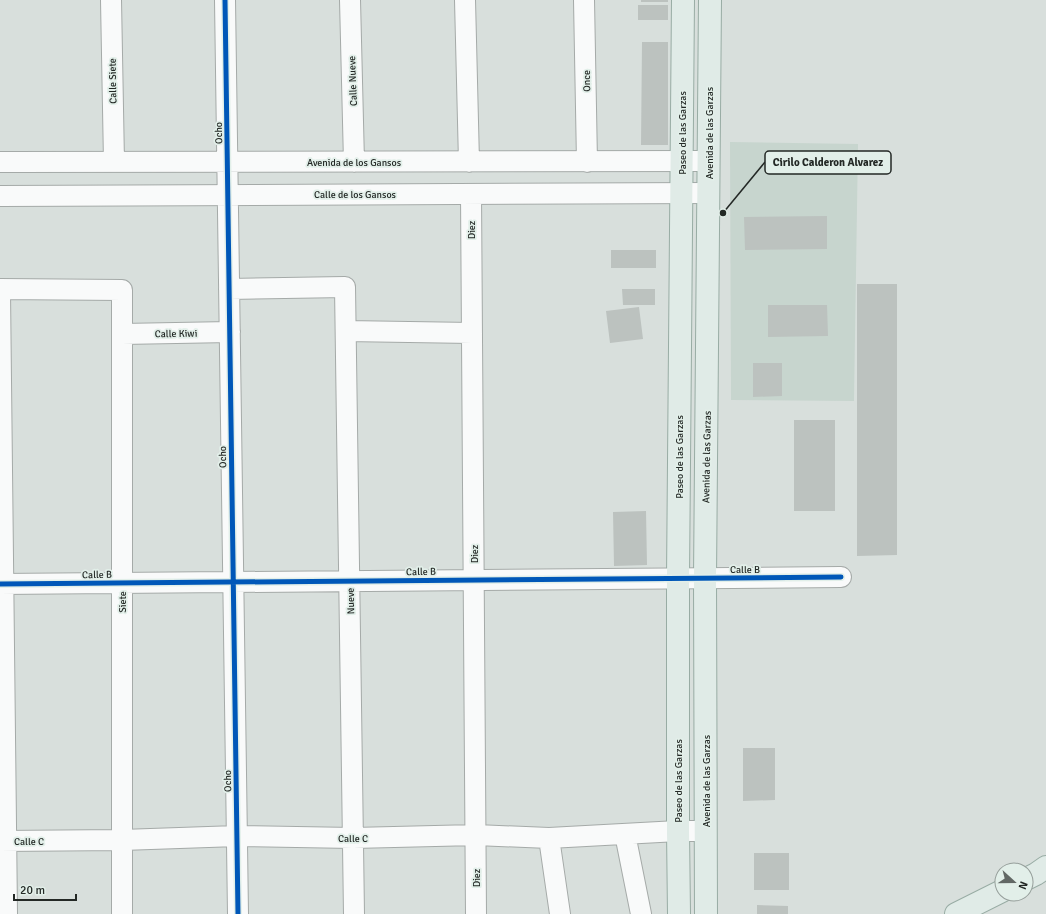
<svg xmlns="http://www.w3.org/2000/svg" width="1046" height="914" font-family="Signika,sans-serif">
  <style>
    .built { fill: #c7d5ce }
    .building { fill: #bcc2bf }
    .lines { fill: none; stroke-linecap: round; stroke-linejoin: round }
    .minor-casing { stroke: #a5aaa8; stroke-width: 22 }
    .major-casing { stroke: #98aca4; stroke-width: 24 }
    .minor { stroke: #f9fafa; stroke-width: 20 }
    .major { stroke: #e0ebe7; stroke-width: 22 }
    .cycleway-casing { stroke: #e2efe9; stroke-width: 8 }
    .cycleway { stroke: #0057b8; stroke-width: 5 }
    .labels { text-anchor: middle; stroke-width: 3.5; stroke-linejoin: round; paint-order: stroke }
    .street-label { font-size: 10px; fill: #232825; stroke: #e2efe9 }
    .leader { fill: none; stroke: #232825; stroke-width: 1.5 }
    .callout-dot { fill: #232825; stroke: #e2efe9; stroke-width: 1.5 }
    .callout { fill: #e2efe9; stroke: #232825; stroke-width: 1.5 }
    .callout-label { font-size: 11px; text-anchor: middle; font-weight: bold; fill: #232825 }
  </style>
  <rect width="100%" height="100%" fill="#d8dfdc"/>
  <path class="built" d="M730,142L858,144L854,401L731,400Z"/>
  <path class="building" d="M641,0H668V2H641Z
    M638,5H668V20H638Z
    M642,42H668V145H641Z
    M827,216V249L745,250L744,217Z
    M611,250H656V268H611Z
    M857,284H897V555L857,556Z
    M622,289H655V305H623Z
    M768,305H827L828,336L768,337Z
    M639,307L643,339L610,343L606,311Z
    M753,363H782V396L753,397Z
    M794,420H835V511H794Z
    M646,511L647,565L614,566L613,512Z
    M743,748H775V800L743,801Z
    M754,853H789V890H754Z
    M757,905L788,906V914H757Z"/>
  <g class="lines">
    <g class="minor-casing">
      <path id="minor" d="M111,0L114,162
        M225,0L238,914
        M350,0L354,162
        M465,0L469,162
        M584,0L587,162
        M0,162L709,161
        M471,194L476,914
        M0,196L709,193
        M0,289L122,290V914
        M229,289L345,287L354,914
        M0,292L7,914
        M346,331L472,333
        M122,334L230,332
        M0,584L841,577
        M625,834L641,914
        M549,838L560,914
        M0,841L122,840L237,836L353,838L476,835L549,838L678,831H706"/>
    </g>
    <g class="major-casing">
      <path id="major" d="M1026,879L1036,874L1046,867
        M679,914L678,831V578L683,0
        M706,914L705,578L710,0
        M956,914L1002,891"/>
    </g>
    <use href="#minor" class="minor"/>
    <use href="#major" class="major"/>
    <g class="cycleway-casing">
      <path id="cycleway" d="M225,0L238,914
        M0,584L841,577"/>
    </g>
    <use href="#cycleway" class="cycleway"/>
  </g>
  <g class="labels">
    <g class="street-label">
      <text transform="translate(112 81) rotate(-91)" y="4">Calle Siete</text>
      <text transform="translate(352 81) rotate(-92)" y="4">Calle Nueve</text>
      <text transform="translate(586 81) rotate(-91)" y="4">Once</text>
      <text transform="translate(218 133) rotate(-91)" y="4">Ocho</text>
      <text transform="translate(682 133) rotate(-90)" y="4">Paseo de las Garzas</text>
      <text transform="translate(709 133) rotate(-90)" y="4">Avenida de las Garzas</text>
      <text x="354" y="166">Avenida de los Gansos</text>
      <text x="355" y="198">Calle de los Gansos</text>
      <text transform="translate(471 230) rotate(-90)" y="4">Diez</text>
      <text transform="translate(176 333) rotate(-1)" y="4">Calle Kiwi</text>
      <text transform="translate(222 457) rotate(-91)" y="4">Ocho</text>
      <text transform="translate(679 457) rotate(-90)" y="4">Paseo de las Garzas</text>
      <text transform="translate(706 457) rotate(-89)" y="4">Avenida de las Garzas</text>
      <text transform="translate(474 554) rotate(-90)" y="4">Diez</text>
      <text x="745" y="573">Calle B</text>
      <text transform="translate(421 571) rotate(-1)" y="4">Calle B</text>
      <text transform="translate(97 574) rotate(-1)" y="4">Calle B</text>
      <text transform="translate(350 601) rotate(-91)" y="4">Nueve</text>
      <text transform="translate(122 602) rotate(-90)" y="4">Siete</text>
      <text transform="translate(227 781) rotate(-91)" y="4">Ocho</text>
      <text transform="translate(678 781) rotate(-90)" y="4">Paseo de las Garzas</text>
      <text transform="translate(706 781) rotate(-90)" y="4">Avenida de las Garzas</text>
      <text x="353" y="842">Calle C</text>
      <text x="29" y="845">Calle C</text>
      <text transform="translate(476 878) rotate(-90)" y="4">Diez</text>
    </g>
  </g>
  <path class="leader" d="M723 213L765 162"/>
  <circle class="callout-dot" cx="723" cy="213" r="4"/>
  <rect class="callout" x="765" y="151" width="126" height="23" rx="4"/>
  <g class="callout-label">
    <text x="828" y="166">Cirilo Calderon Alvarez</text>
  </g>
  <g transform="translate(1014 882) rotate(111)"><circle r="19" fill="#e2efe9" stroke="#969f9b"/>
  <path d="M0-3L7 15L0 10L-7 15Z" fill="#626865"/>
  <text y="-6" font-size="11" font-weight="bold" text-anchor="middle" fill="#232825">N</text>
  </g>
  <path d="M14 894v6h62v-6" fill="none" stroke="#232825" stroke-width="2"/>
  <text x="20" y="894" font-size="12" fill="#232825" stroke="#e2efe9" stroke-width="3" paint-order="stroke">20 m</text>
</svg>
